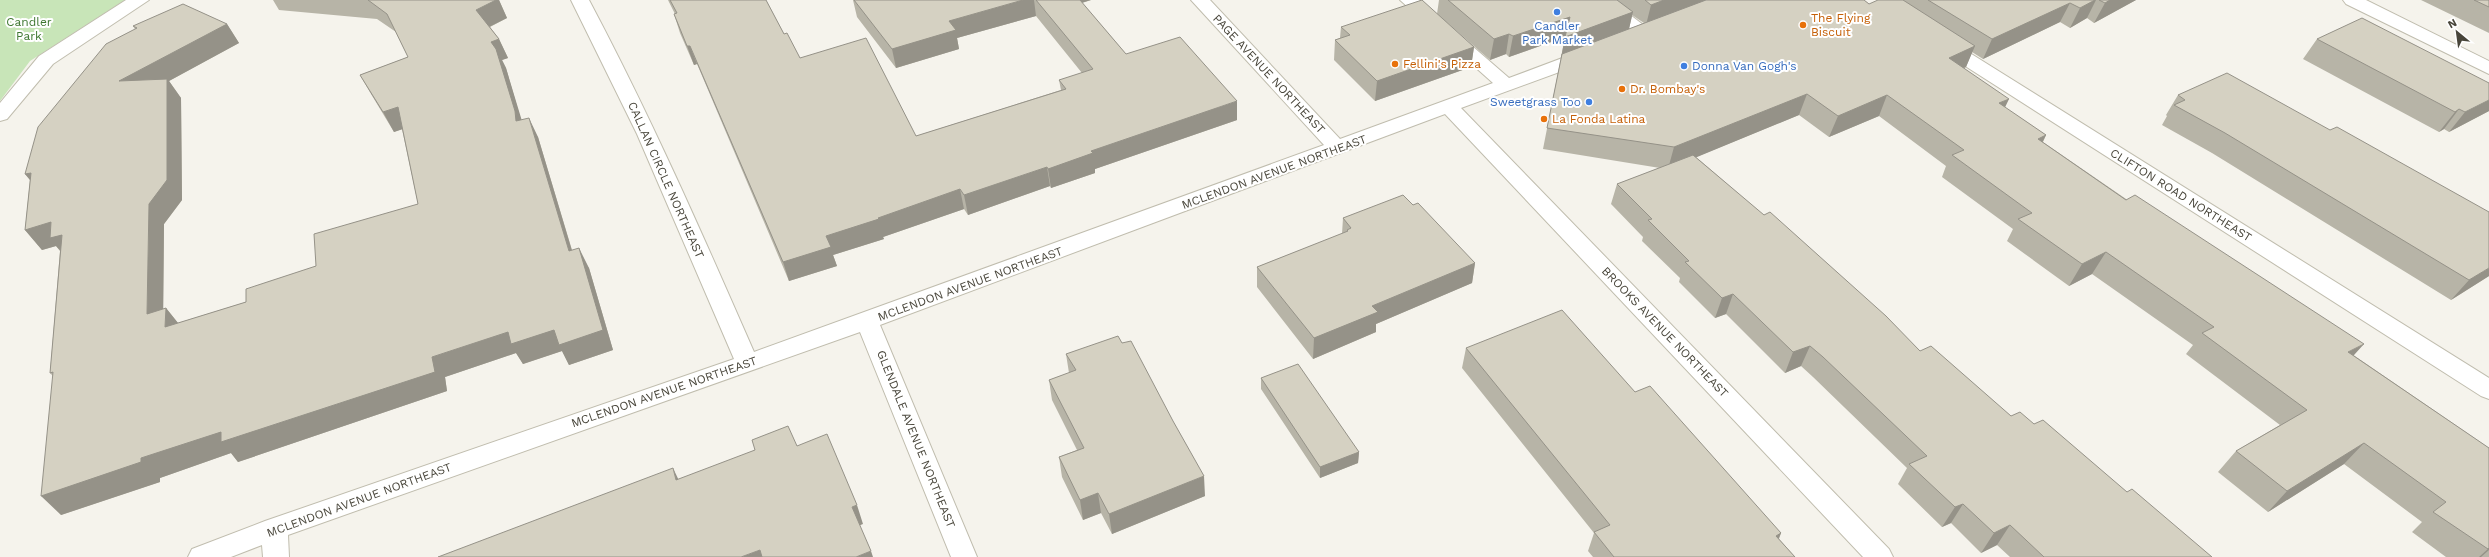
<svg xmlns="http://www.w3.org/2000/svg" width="2489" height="557" font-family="'Work Sans',sans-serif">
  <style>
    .green { fill: #c8e5b8 }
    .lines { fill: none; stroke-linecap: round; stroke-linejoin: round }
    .minor-casing { stroke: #c0bdae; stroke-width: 2 }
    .minor { fill: #fff; fill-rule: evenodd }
    .wall { fill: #b7b4a7; fill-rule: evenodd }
    .shaded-wall { fill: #959288 }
    .building { fill: #d5d1c2; stroke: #959288 }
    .shop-dot { fill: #3f7fe0; stroke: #fff; stroke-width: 1.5 }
    .food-dot { fill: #e8710a; stroke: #fff; stroke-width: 1.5 }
    .labels { text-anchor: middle; stroke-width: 4; stroke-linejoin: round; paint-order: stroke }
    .food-label { font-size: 12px; fill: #c56008; stroke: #fff; text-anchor: start }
    .park-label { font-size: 12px; fill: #3e7730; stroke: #fff }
    .shop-label { font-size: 12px; fill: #366cbe; stroke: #fff }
    .street-label { font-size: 12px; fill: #48453a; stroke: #fff }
  </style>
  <rect width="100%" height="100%" fill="#f5f3ec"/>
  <path class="green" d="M0,0H125L30,61L0,101Z"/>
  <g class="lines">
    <g class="minor-casing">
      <path id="minor" d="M126,0H149L53,64L7,119L0,121V103L39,56Z
        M571,0H589C650,115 702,233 754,352L1324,145L1191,0H1210L1340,139L1493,83L1400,0H1419L1509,78L1581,51H1595L1597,55L1595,59L1461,108L1889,549L1893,557H1863L1445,114L880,325L977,557H951L860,332L288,535L289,557H263L262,545L231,557H188L192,549L265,521L734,359L637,134Z
        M2343,0H2366L2489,61V74L2346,4Z
        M1607,1L1613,2L1650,30L1653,34L1650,38H1638L1601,10L1598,6L1601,2Z
        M1943,39L1949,40L2489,378V399L2481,396L1937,48L1934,44L1937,40Z"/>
    </g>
    <use href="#minor" class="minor"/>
  </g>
  <path class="wall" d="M273,0H499L507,18L490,27L499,39L508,58L502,60L506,68L521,120L538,137L572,250L589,268L613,350L569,365L562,351L523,364L516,353L445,377L447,391L238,462L231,453L160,478V482L61,515L53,376L50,373L60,251L56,246L42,250L25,230L30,180L25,174L135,29L133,26L227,24L239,43L169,81L181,98L182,200L164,224L163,309L166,308L178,323L246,302L316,266L418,204L402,129L394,132L371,94L360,75L408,57L396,32L377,19L279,10Z
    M668,0H766L784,34L800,58L916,136L1061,90L1059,80L1082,73L1036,16L957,38L959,49L896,68L857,17L853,0H1091L1082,3L1126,54L1237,120L1095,169V173L1051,188L1050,186L968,215L964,209L883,237L884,239L833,255L837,266L789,281L697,64L694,65L680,33L674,14H675Z
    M1439,0H1864L1869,4L1903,0H2136L2094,23L2087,18L2070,28L2060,22L1983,59L1972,52L1966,67L1964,68L2005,108L2046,135L2043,142L2489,448V557H2446L2412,532L2422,522L2344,464L2268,512L2218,472L2236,451L2280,425L2186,354L2193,345L2092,274L2069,286L2007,241L2013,229L1942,177L1946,166L1879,116L1829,137L1799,115L1696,157L1920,351L2011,416L2034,424L2127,492L2212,557H2010L1997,545L1981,553L1951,523L1942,527L1898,484L1907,468L1813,377L1801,366L1785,373L1726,314L1715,318L1679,282L1680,278L1642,241L1643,237L1611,204L1617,184L1660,168L1543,149L1565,37L1509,57L1506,54L1490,60L1437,14ZM1632,15L1644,23L1629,29Z
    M2421,0H2489V33Z
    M1341,27L1474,47L1471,67L1375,101L1334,60L1335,40L1340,38Z
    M2317,39L2489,83V111L2449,132L2444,129L2439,132L2303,59Z
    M2178,95L2489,276L2451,300L2212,153L2162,125L2167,116L2166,115Z
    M1413,205L1475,263L1472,283L1376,324V332L1313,359L1257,287V267L1342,234L1343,218Z
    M1466,348L1635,392L1781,533L1779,539L1795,557H1593L1588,551L1594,533L1462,368Z
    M1066,354L1205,496L1112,534L1101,513L1083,520L1062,477L1059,457L1077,450L1052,400L1049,380L1069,373Z
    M1261,378L1359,452L1358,463L1320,478L1261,389Z"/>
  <path class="shaded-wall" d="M496,0H499L507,18L485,29L476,10Z
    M1023,0H1034L1036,16L957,38L959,49L896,68L892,49L949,21Z
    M1070,0H1091L1071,6Z
    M1664,0H1714L1646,25L1651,5Z
    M2095,0H2096L2087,18L2070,28L2080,8Z
    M2110,0H2136L2094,23L2105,3Z
    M2070,3L2060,22L1983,59L1992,39Z
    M1633,12L1628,33L1561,58L1565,37L1509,57L1513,36L1570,17Z
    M227,24L239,43L169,81L181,98L182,200L164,224L163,334L147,314L149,204L119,81Z
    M1509,34L1506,54L1490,60L1494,39Z
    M499,39L508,58L502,60L506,68L525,131L516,121L491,42Z
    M687,46H690L697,64L694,65Z
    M1975,46L1966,67L1940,79L1949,58Z
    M1474,47L1471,67L1375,101L1377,81Z
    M1807,94L1799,115L1668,169L1674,147Z
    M1887,95L1879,116L1829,137L1838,116Z
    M2009,99L1999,120V103Z
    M2489,100V111L2449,132L2465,112Z
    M1237,101V120L1095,169V173L1051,188L1048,169L1091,151Z
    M398,107L409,127L394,132L383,112Z
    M2459,109L2444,129L2439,132L2455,112Z
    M529,118L538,137L578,271L569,251Z
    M2046,135L2035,157L2038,139Z
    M1047,167L1050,186L968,215L964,195Z
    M31,173L42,194L25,174Z
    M960,189L964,209L883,237L884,239L833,255L837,266L789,281L783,262L826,236L878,218Z
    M51,222L79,255L67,258L56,246L42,250L25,230Z
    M579,248L589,268L613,350L569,365L562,351L523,364L516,353L445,377L447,391L238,462L231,453L160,478V482L61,515L41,496L141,458L432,357L508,332Z
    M2106,252L2092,274L2069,286L2082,264Z
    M1475,263L1472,283L1376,324V332L1313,359L1314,338L1372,306Z
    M2489,268V276L2451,300L2469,280Z
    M1733,294L1726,314L1715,318L1722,298Z
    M166,308L182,328L165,327Z
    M2364,344L2345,365L2348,352Z
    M1810,346L1801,366L1785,373L1793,352Z
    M2364,443L2344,464L2268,512L2287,491Z
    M1359,452L1358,463L1320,478V467Z
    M673,468L682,487L676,480Z
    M1204,476L1205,496L1112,534L1109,514Z
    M1098,493L1101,513L1083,520L1080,500Z
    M1963,504L1951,523L1942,527L1955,507Z
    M857,505L863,524L858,526L852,507Z
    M2010,525L1997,545L1981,553L1994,533Z
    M1781,533L1772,553L1776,536Z
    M2489,548V550L2481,557H2479Z
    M760,550L763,557H741Z
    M871,551L873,557H856Z"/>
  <path class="building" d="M368,0H496L476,10L499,39L491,42L496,49L515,111L516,121L529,118L569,251L579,248L603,330L559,345L554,330L511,344L508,332L432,357L435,372L221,442V432L141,458V462L41,496L53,372L50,373L62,235L50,238L51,222L25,230L31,173L25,174L38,127L106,44L137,28L133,26L183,4L227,24L119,81L167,79V180L149,204L147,314L166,308L165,327L246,302V289L316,266L314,234L418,204L398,107L383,112L360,75L408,57L387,14Z
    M670,0H766L784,34L787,33L800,58L866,38L916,136L1066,89L1059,80L1093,69L1036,0H1080L1126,54L1180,37L1237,101L1091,151L1093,153L1048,169L1047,167L964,195L960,189L878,218L879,219L826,236L831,247L783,262L690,46H687L674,14L677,13Z
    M854,0H1023L949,21L956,30L892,49Z
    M1422,0L1474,47L1377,81L1335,40L1350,35L1341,27Z
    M1448,0H1617L1633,12L1565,37L1570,17L1513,36L1509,34L1494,39Z
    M1645,0H1664L1651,5Z
    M1706,0H1864L1869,4L1878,0H1903L1975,46L1949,58L2009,99L1999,103L2046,135L2038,139L2126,200L2135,195L2364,344L2348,352L2489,448V548L2488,549L2433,512L2446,502L2364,443L2287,491L2236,451L2307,410L2202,333L2214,327L2106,252L2082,264L2018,219L2032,213L1952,155L1964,150L1887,95L1838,116L1807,94L1674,147L1547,128L1562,54Z
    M1928,0H2095L2080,8L2070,3L1992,39Z
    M2099,0H2110L2105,3Z
    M2474,0H2489V7Z
    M2362,18L2489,83V100L2465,112L2459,109L2455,112L2317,39Z
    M2227,73L2330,130L2337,127L2489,212V268L2469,280L2225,133L2174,105L2185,100L2178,95Z
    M1693,155L1764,215L1770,212L1886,316L1920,351L1931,346L2011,416L2020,412L2034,424L2043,420L2127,492L2132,489L2212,557H2044L2010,525L1994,533L1963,504L1955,507L1909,464L1927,456L1823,357L1810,346L1793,352L1733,294L1722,298L1685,262L1689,261L1648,220L1652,219L1617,184Z
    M1403,195L1413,205L1418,203L1475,263L1372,306L1378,312L1314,338L1257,267L1348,231L1347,230L1351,228L1343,218Z
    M1562,310L1635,392L1650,386L1781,533L1776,536L1795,557H1614L1594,532L1610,525L1466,348Z
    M1118,336L1122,343L1131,341L1173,421L1204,476L1109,514L1098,493L1080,500L1059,457L1084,448L1049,380L1076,370L1066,354Z
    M1298,364L1359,452L1320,467L1261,378Z
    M788,426L797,446L827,434L857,505L852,507L871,551L856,557H762L760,550L741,557H438L673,468L676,480L755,450L752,440Z"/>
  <g class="shop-dot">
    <circle cx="1557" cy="12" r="4"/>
    <circle cx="1684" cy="66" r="4"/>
    <circle cx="1589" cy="102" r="4"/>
  </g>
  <g class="food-dot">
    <circle cx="1803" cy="25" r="4"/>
    <circle cx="1395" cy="64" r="4"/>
    <circle cx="1622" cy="89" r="4"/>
    <circle cx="1544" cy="119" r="4"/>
  </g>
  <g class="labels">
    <g class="food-label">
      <text x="1811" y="22">The Flying<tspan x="1811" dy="14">Biscuit</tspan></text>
      <text x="1403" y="68">Fellini's Pizza</text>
      <text x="1630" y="93">Dr. Bombay's</text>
      <text x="1552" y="123">La Fonda Latina</text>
    </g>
    <g class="park-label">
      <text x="29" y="26">Candler<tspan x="29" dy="14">Park</tspan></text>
    </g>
    <g class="shop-label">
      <text x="1557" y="30">Candler<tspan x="1557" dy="14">Park Market</tspan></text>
      <text x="1692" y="70" text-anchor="start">Donna Van Gogh's</text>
      <text x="1581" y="106" text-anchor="end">Sweetgrass Too</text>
    </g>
    <g class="street-label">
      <text transform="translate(1269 74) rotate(47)" y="4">PAGE AVENUE NORTHEAST</text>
      <text transform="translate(1274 172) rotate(-20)" y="4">MCLENDON AVENUE NORTHEAST</text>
      <text transform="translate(666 180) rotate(66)" y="4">CALLAN CIRCLE NORTHEAST</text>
      <text transform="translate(2181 195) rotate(32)" y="4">CLIFTON ROAD NORTHEAST</text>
      <text transform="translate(970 284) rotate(-20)" y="4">MCLENDON AVENUE NORTHEAST</text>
      <text transform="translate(1665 332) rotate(46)" y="4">BROOKS AVENUE NORTHEAST</text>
      <text transform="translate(664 392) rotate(-19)" y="4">MCLENDON AVENUE NORTHEAST</text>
      <text transform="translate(916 439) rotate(68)" y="4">GLENDALE AVENUE NORTHEAST</text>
      <text transform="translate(359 500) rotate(-20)" y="4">MCLENDON AVENUE NORTHEAST</text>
    </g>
  </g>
  <g transform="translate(2457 32) rotate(331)" stroke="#ffffff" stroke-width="3" paint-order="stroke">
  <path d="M0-3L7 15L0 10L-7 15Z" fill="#48453a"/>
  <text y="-6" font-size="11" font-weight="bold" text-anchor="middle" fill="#48453a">N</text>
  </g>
</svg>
